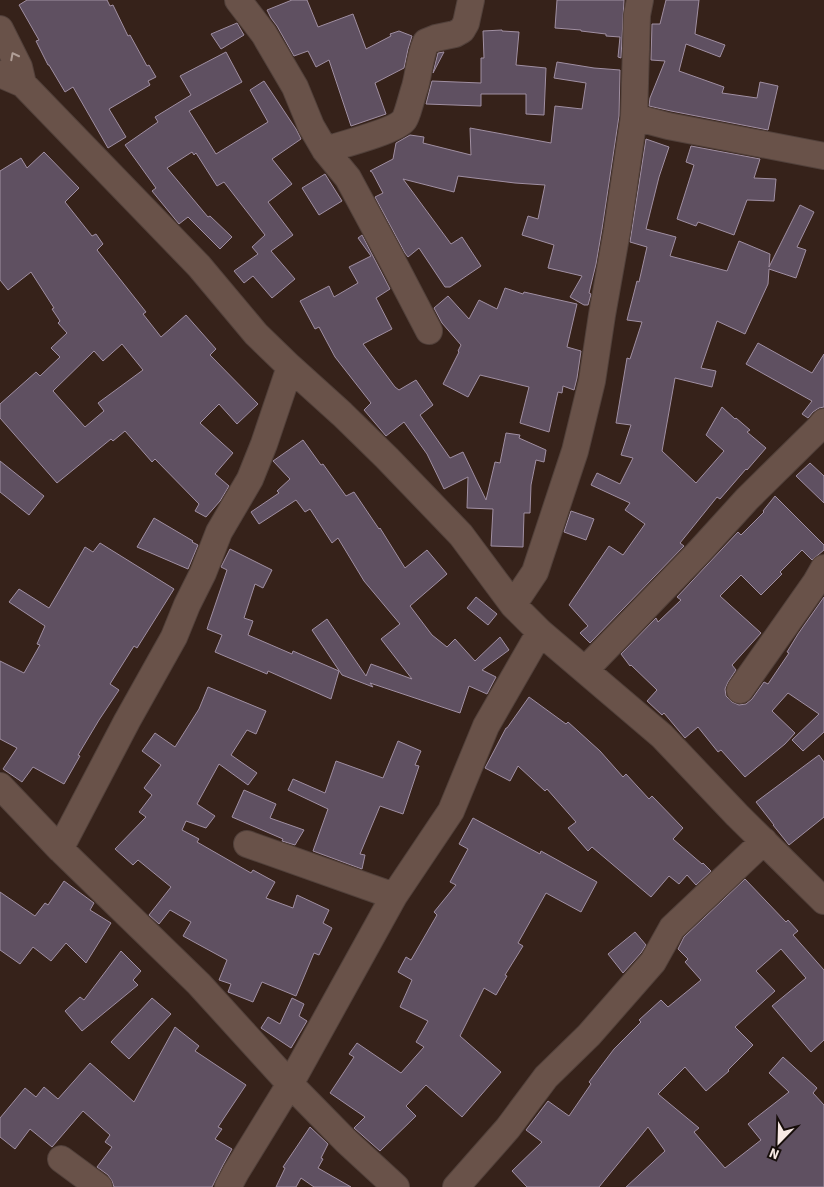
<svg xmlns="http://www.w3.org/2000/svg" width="824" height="1187" font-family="'Source Sans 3',sans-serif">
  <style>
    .building { fill: #5f5061; stroke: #a08fa2; fill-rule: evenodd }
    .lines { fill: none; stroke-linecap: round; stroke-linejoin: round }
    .minor-casing { stroke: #52413b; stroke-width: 28 }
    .minor { stroke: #695249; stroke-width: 26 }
    .oneway { stroke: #b09e97 }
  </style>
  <rect width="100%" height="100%" fill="#36221a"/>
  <path class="building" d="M27,0H107L110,6L113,5L128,36L130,35L147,66L149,65L156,77L148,81L150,85L109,109L126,137L108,148L73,87L65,92L49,65H48L36,41L39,40L19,5Z
    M292,0H307L318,27L353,14L366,49L391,36L390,34L399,31L412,36L408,49L404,68L375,83L386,114L351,126L329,60L316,67L308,51L294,56L277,26L271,18L267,10Z
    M557,0H624L621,58L618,57L620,37L606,36V34L581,31V30L555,28Z
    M666,0H699L695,34L725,45L720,57L686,44L679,71L724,87L722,93L757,98L760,82L778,86L768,130L671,111L649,106L650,98L665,61L651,60L652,24H660Z
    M237,23L244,35L221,49L211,34Z
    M502,30V31L519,32L516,65L546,68L544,115L526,114V94H481V106L426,104L432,81L481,83V58H484L483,31Z
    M226,52L242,82L189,111L216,154L268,122L250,90L264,81L296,129L301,139L272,159L292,184L268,202L293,235L271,251L295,279L272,298L253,276L244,283L234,271L258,254L252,247L265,235L224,182L217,186L196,153L194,155L192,152L167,168L208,217L210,216L232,237L220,249L188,217L179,224L152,191L156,188L125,145L158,122L155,117L191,95L180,76Z
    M444,52L433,73L438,53Z
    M557,62L594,68L620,70L619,116L602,229L596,264L589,293L591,294L588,305H584L570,297L582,276L548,268L554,245L522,235L528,216L538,219L545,185L515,183L458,176L454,192L403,179L451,244L462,237L481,266L450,287H445L419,248L408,257L405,253L375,197L383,193L372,172L370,171L393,159L396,143L410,135L424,137L423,143L471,155L470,128L551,143L555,106L582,109L586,83L554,78Z
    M646,139L669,147L659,177L646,229L676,237L670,256L727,271L739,241L770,254L769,267L800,205L814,212L797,247L806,250L796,278L769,269L768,284L745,334L717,321L701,368L716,371L712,387L675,378L662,451L696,483L724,451L706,435L722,407L735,419L736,418L750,430L747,432L766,448L747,470L746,469L720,499L717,497L680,543L684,546L590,643L580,633L588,626L569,605L609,546L623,555L645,524L625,510L630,503L591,485L597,473L620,484L633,458L621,455L631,425L616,423L627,358L630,359L642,322L627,320L637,281L639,282L647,247L630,242Z
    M691,146L760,159L754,178L776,179L774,201L747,200L734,235L698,222L696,226L677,219L694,165L686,162Z
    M44,152L79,188L65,202L92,236L96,234L103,244L97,250L146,312L143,314L161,337L186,315L216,349L210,355L258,404L237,424L219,404L200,423L233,453L215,474L229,486L220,501L206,517L195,511L199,504L155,459L152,462L125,431L113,441L111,439L57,483L0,418V404L36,372L40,376L60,357L51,348L67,333L58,323L60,321L52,309L54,308L31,272L8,290L0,280V171L21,158L27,168ZM122,344L143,370L98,403L104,411L85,427L53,391L94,351L103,361Z
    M325,174L342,201L319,215L302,188Z
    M362,235L390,289L376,298L392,329L363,344L395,387L399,390L416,380L433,405L420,415L450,458L463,452L486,500L495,462L500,463L506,433L520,435L519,438L546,450L544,462L536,460L531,485L530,513H524L523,547L491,546L493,509L467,508L468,477L444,489L427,454L404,422L386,436L364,410L371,403L335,357L319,327L315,329L300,301L329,286L334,297L358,283L349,267L371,256L358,238Z
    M505,288L523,294L524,292L577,304L567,347L581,351L577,378L574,390L563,386L562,393L558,392L549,432L520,423L529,387L480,375L468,397L443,384L459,352L458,351L461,345L442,323L434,308L448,296L469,319L479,300L497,309Z
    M758,343L812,373L824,354V407L819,408L813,412L808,418L802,414L812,401L746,364Z
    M303,440L321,465L323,464L346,496L354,492L379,529L380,528L405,568L427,550L447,574L410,606L432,635L447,647L455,639L475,661L500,637L509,650L482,670L496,677L487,694L469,686L460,713L370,683L373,687L342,675L312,630L327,619L366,676L371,664L412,679L381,639L400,624L364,581L338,538L332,543L310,509L305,512L296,500L259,524L251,512L279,493L277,491L290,479L273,461Z
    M0,461L44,496L29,515L0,492Z
    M810,463L824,476V503L796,476Z
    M775,496L824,545V550L812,560L802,550L780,572L782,574L761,595L741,575L720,596L761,633L732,665L736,670L728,682L725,689L726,696L732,702L739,705L746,704L752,699L764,682L768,684L789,653L787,652L798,634L824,597V732L803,751L792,740L819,714L788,693L772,711L795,733L785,744L745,777L721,750L718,752L698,727L685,738L664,713L662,715L647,701L657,690L631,665L630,666L621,654L656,618L658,622L681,600L677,597L738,532L741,535L764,512L763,511Z
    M571,511L594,519L586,540L564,532Z
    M154,518L193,541L192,542L198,545L188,569L137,547Z
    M100,543L174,589L137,648L134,646L110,684L119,690L99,720L78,755L80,756L64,784L33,767L22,782L3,769L17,748L0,739V661L24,673L40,645L37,644L45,626L9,602L19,589L49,608L85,547L93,552Z
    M230,549L272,570L263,588L255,584L244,618L253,621L248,635L292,654L293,651L339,671L331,699L268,671L267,674L215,652L222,635L207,629L227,570L221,567Z
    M476,597L497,614L488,625L467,608Z
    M208,687L266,711L256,734L247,730L231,755L257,773L248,785L219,764L197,804L215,816L206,828L186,821L182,830L199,839L197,842L251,873L253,870L275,882L266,898L293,908L297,895L329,910L323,923L332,928L319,955L314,953L296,996L262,982L253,1002L228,992L231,984L219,980L227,960L183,936L191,922L170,910L159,924L149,915L171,887L138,860L133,865L115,849L146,817L139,812L152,795L144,788L161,765L142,751L155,733L175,747L199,709Z
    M529,697L566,724L568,722L600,751L623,777L626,774L649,799L652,796L683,828L673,839L702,864L703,863L711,871L696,885L687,875L679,884L669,876L651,897L592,847L588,851L568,828L576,822L547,789L545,791L518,766L510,781L485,768L506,728H507Z
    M398,741L421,751L415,765L419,766L403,814L380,806L360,854L365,855L362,869L313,851L328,809L288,790L293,779L325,793L336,761L383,778Z
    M819,755L824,762V817L789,845L773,825H774L756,802Z
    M244,790L276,804L270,818L304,830L295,845L282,841L283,839L232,817Z
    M473,818L540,854L541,851L597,882L581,912L546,893L518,943L523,946L505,975L507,976L496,995L484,988L460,1036L501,1072L462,1117L426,1085L406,1106L416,1116L380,1151L354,1128L365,1117L330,1093L354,1057L349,1054L357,1043L401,1073L424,1047L416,1042L428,1021L400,1007L412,980L398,972L406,957L411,960L437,915L434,912L456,885L450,882L468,849L459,844Z
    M745,879L786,922L788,920L798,931L793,935L824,970V1040L811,1052L772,1006L806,978L781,949L756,971L775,991L735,1027L753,1045L728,1070L729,1071L706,1091L685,1067L658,1094L699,1128L694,1132L725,1168L761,1140L748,1124L789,1092L769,1073L783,1057L817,1088L813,1093L824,1105V1187H626L665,1151L648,1127L599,1187H527L512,1171L542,1142L526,1130L548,1101L569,1116L591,1084L589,1082L614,1049L641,1022L639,1020L661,1000L668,1007L701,980L685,962L688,959L678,949L684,937Z
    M64,881L94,903L90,910L111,923L86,963L66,943L51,961L33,947L20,964L0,950V892L35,916L45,903L48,905Z
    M635,932L646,945L641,953L623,973L608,954Z
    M121,951L141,971L133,980L138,985L82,1031L65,1011L80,997L84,1000Z
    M152,998L171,1014L129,1059L111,1042Z
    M292,998L304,1004L299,1016L307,1021L291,1048L261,1028L268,1017L280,1024Z
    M175,1027L199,1046L195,1051L246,1085L218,1127L222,1129L215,1139L232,1149L223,1165L212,1187H114L112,1181L108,1175L97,1167L112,1147L105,1142L110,1135L83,1111L52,1147L30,1129L15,1149L0,1137V1118L25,1088L36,1097L44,1087L58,1099L90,1063L134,1102Z
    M310,1127L328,1144L321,1158L323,1159L318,1168L351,1187H314L301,1178L296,1187H276L285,1168L283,1167Z"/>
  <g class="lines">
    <g class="minor-casing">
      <path id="minor" d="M238,0L264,34L295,87L311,126L325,150L348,178L391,258L429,331
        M0,29L19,67L23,84
        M0,74L23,84L199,266L256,334L290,367L342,414L387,458L461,535L513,605L540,632L662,736L737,815L824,901
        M634,117L668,126L824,156
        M325,150C341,145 396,131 404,120C407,117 413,92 415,87C419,72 420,56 426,42L436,38L455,34L462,30L466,23L471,0
        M513,605L535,572L575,451L592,381L602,315L617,231L634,117L637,15L640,0
        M585,670L697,554L747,499L818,429L824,422
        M740,690L816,582L824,568
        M0,786L60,849L199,984L290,1084L346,1141L396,1187
        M247,844L394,896
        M60,849L127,721L174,637L187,605L203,573L219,532L250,479L264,444L290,367
        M61,1159L99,1187
        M228,1187L236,1172L290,1084L394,896L451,811L486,726L540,632
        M456,1187L508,1128L546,1077L589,1035L653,962L672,928L764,841"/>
    </g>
    <use href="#minor" class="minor"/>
  </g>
  <defs><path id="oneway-chevron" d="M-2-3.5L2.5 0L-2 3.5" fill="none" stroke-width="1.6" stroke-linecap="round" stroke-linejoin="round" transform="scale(1.25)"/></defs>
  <use class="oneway" href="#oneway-chevron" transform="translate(14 56) rotate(-117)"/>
  <g transform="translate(779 1142) rotate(203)" stroke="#170e0b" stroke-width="4" paint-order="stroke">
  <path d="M0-4L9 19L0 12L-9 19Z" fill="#f8eae5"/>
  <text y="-8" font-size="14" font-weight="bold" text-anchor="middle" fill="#f8eae5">N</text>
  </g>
</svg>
